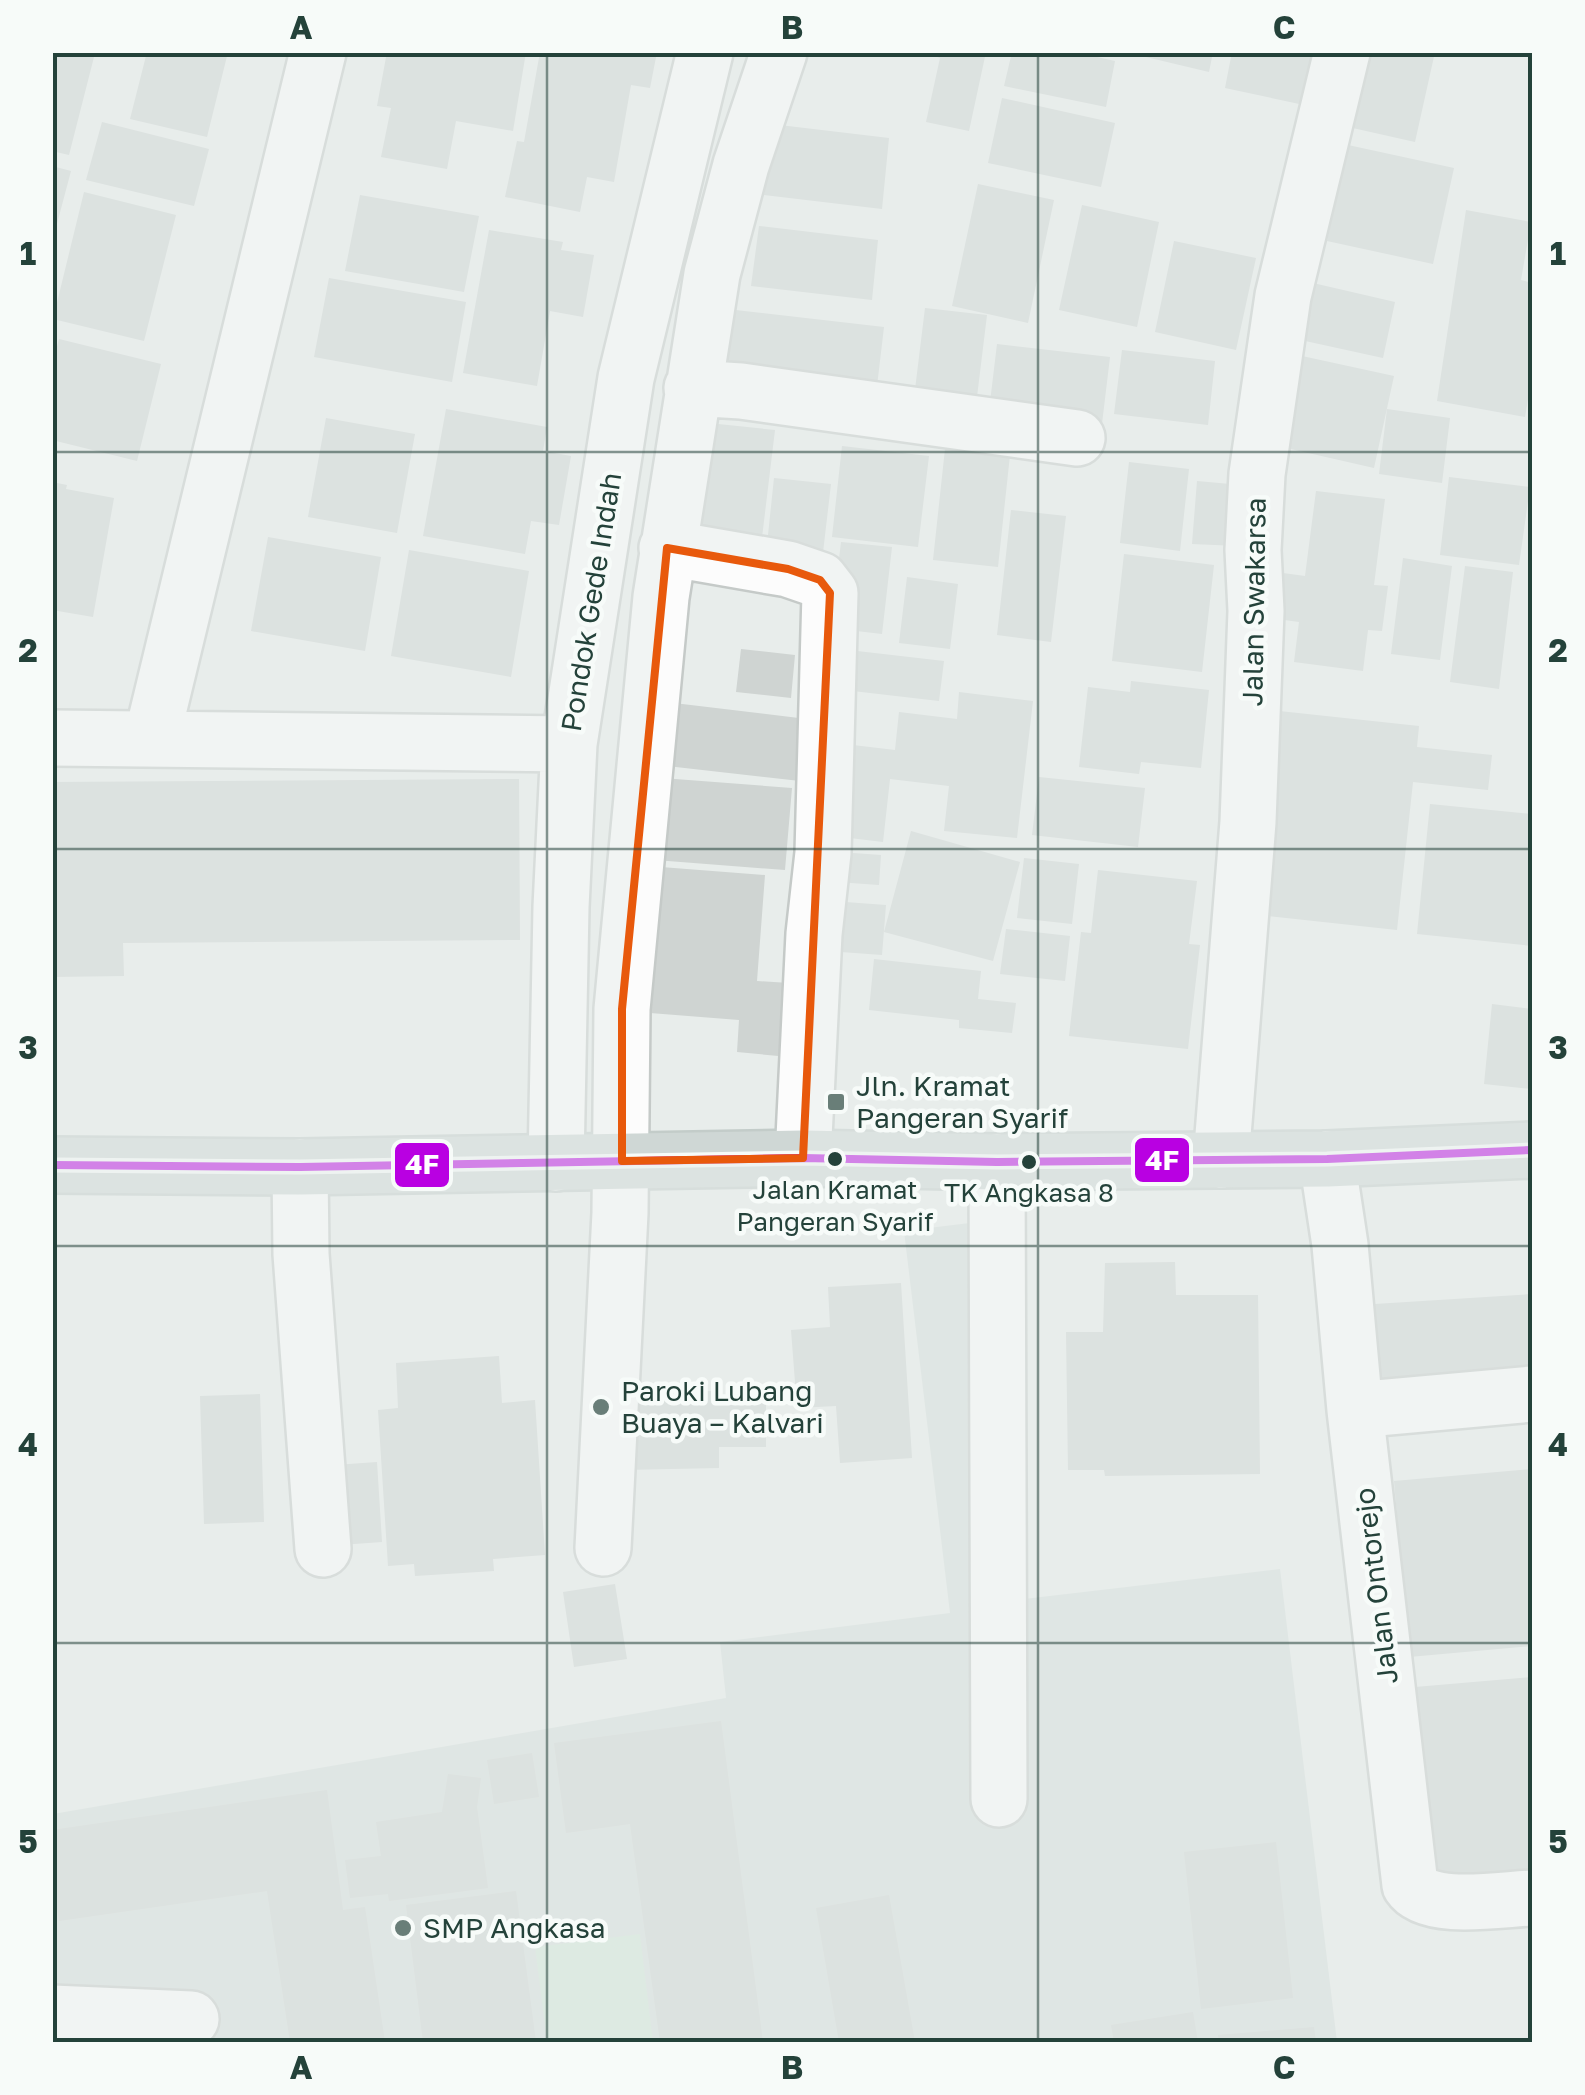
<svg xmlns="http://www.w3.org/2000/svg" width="1585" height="2095" font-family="'Golos Text',sans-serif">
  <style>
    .built { fill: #d6dedb }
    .green { fill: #d1e6d8 }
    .building { fill: #cfd4d2 }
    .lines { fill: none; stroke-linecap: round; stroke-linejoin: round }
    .minor-casing { stroke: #c5cac8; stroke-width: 60 }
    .major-casing { stroke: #c3ccc9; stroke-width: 60 }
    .minor { stroke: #fcfcfc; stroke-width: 55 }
    .major { stroke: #cfd7d5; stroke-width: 55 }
    .bus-1-casing { stroke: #f7fbf9; stroke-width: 15 }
    .bus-1 { stroke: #b900e2; stroke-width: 8 }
    .marked { fill: none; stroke: #e8590c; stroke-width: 8; stroke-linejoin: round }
    .grid { fill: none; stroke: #24423a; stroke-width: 2.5; stroke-opacity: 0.55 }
    .poi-dot { fill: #697e78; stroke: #f7fbf9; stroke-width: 4 }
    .bus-dot { fill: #24423a; stroke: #f7fbf9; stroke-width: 4 }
    .labels { text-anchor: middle; stroke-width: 9; stroke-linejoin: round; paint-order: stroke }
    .bus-label { font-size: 26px; fill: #24423a; stroke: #f7fbf9 }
    .street-label { font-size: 28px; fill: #24423a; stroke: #f7fbf9 }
    .poi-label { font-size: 28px; fill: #24423a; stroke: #f7fbf9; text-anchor: start }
    .line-badge { stroke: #f7fbf9; stroke-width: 4 }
    .badge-label { font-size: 28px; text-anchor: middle; font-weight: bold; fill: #fff }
    .neatline { fill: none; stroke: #24423a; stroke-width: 4 }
    .grid-label { font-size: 32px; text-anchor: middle; font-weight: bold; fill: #24423a }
  </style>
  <rect width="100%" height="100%" fill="#e8edeb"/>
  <path class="built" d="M978,1222L1024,1599L1280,1569L1337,2042H53V1814L726,1698L720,1642L950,1613L904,1231Z"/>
  <path class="green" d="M640,1934L653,2042H547L535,1947Z"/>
  <path class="building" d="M52,52H74L94,57L69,155L52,151Z
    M147,52H228L207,137L130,119Z
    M387,52H526L513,131L456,121L447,169L381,157L391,108L377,106Z
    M540,52H657L650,88L631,85L614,182L587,177L580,212L505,197L517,141L524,142Z
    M925,52H986L969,131L926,122L940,58Z
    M1012,52H1075L1115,61L1106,107L1004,86Z
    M1125,52H1213L1209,72Z
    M1232,52H1316L1304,105L1225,88Z
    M1350,52H1435L1415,142L1335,124Z
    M1002,98L1115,123L1101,187L988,163Z
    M102,122L209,149L194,206L86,180Z
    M771,124L889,138L882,209L764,195Z
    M1348,145L1454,168L1433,264L1327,241Z
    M52,166L71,171L54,235H52Z
    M978,184L1054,200L1028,323L952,306Z
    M84,192L176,215L144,341L53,319Z
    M360,195L479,216L464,292L345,271Z
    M1082,205L1159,222L1137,327L1059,310Z
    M1466,210L1531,222L1521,280L1532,283V375L1525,417L1437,401Z
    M759,226L878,240L872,300L751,286Z
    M489,230L563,242L561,250L594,255L583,317L550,311L537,386L463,373Z
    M1174,241L1256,258L1236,350L1155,332Z
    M329,278L466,302L452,382L314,357Z
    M1300,280L1395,302L1383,358L1287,337Z
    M718,308L884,327L875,403L709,383Z
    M925,308L987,315L975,413L913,406Z
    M59,339L161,364L137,461L52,440V365Z
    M997,344L1110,357L1101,432L988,419Z
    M1122,350L1215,361L1208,425L1114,414Z
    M1302,356L1394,376L1374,468L1282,447Z
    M446,409L547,427L543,451L571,456L559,525L531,521L525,554L423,536Z
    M1387,409L1450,418L1442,483L1379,474Z
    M326,418L415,434L397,533L308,517Z
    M689,421L775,430L760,554L674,544Z
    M842,446L929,456L918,547L832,537Z
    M945,449L1010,455L998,567L933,560Z
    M1129,462L1189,469L1180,551L1120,543Z
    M1449,477L1530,487L1519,565L1440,555Z
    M774,478L831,484L822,561L766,554Z
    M1197,481L1241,485L1238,546L1192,544Z
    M52,482L67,485L66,489L114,498L93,617L52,610Z
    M1316,491L1385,499L1374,585L1388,586L1382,631L1368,630L1363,671L1294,662L1299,622L1263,617L1269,571L1305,576Z
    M1011,510L1066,516L1051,642L997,635Z
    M268,537L381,557L365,651L251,631Z
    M841,542L892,547L882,634L831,628Z
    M409,550L529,571L511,677L391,656Z
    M1124,554L1214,565L1202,672L1112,661Z
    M1403,558L1452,566L1440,660L1391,654Z
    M1465,566L1513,572L1499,689L1450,682Z
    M907,577L958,584L950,649L899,643Z
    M831,648L944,661L939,701L827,688Z
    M741,649L795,655L791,698L736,692Z
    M1131,681L1209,690L1201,768L1141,762L1139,774L1079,767L1088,687L1130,692Z
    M959,692L1033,701L1017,838L944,831L949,786L890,779L883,842L825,835L836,743L895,750L899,712L957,719Z
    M674,703L807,719L800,781L667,766Z
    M1269,710L1419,726L1417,747L1492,755L1488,790L1413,782L1397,930L1248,914Z
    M1039,777L1145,788L1138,847L1032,835Z
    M662,778L792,788L785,870L655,860Z
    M519,779L520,940L123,943L124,976L52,977V782Z
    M1430,804L1532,814V946L1417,934Z
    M911,831L1020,862L993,961L884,932Z
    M825,851L881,855L879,885L823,881Z
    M1024,858L1079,864L1072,924L1017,918Z
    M661,867L765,875L757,981L805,984L800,1058L737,1052L739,1020L650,1013Z
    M1098,870L1197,881L1189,944L1200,945L1188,1049L1069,1036L1081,932L1091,933Z
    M818,900L886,905L882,955L814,950Z
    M1006,929L1070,936L1065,981L1000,974Z
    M874,959L981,971L978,999L1016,1003L1012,1033L959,1028V1020L869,1010Z
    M1492,1004L1532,1009V1089L1484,1084Z
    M1175,1262L1176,1295H1258L1260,1474L1105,1476L1104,1470H1068L1066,1332H1103L1105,1263Z
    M901,1283L912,1458L840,1463L836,1406L797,1408L791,1330L830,1327L828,1287Z
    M1532,1294V1379L1364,1389L1359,1305Z
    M499,1356L502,1403L535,1400L545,1555L493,1559L494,1571L415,1576L414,1564L388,1566L378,1410L398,1408L396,1363Z
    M719,1391V1399H766V1447H719V1468L623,1470L622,1392Z
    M260,1394L264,1522L204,1524L200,1396Z
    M377,1462L382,1542L326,1546L321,1466Z
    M1532,1469V1646L1409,1657L1394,1481Z
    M615,1584L627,1659L574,1667L563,1592Z
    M1532,1677V1876L1432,1886L1415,1687Z
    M721,1721L763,2042H660L630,1824L566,1833L554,1743Z
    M532,1753L539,1797L494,1804L487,1760Z
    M448,1774L481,1778L477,1807L488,1888L389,1901L388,1894L350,1898L345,1860L381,1856L376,1822L442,1812Z
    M327,1790L343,1910L365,1907L385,2042H290L267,1891L59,1921L52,1877V1830Z
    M1276,1842L1293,1998L1201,2009L1184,1852Z
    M516,1891L536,2042H423L406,1905Z
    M889,1895L915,2042H839L816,1908Z
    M1193,2012L1198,2042H1114L1111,2025Z
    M1314,2027L1316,2042H1219L1218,2035Z"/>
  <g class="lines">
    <g class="minor-casing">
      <path id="minor" d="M692,388L741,391L1077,438
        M667,548L788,569L820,580L830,593L823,853L814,934L803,1158
        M152,737L318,52
        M52,738L569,744
        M1327,1159L1340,1245L1355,1410L1410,1885C1428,1912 1501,1899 1532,1898
        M1221,1160L1248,822L1256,611L1253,550L1257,474L1283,296L1342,52
        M997,1162L999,1799
        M556,1163L561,907L569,744L626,378L705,52
        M300,1167L301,1254L323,1549
        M1355,1410L1532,1394
        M603,1548L620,1213L622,1009L661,597L712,274L741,165L779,52
        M52,2013L191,2019"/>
    </g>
    <g class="major-casing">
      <path id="major" d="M52,1165L300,1167L803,1158L997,1162L1327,1159L1532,1150"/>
    </g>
    <use href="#minor" class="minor"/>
    <use href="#major" class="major"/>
    <g class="bus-1-casing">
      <path id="bus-1" d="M52,1165L300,1167L803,1158L997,1162L1327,1159L1532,1150"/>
    </g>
    <use href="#bus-1" class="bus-1"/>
  </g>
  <path d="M0 0H1585V2095H0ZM667,548L788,569L820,580L830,593L803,1158L622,1161V1009Z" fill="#e8edeb" fill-opacity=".55" fill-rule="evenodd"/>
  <path class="marked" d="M667,548L788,569L820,580L830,593L803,1158L622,1161V1009Z"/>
  <path class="grid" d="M547,52V2042M1038,52V2042M52,452H1532M52,849H1532M52,1246H1532M52,1643H1532"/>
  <g class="poi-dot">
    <rect x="826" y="1092" width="20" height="20" rx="5"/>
    <circle cx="601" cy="1407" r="10"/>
    <circle cx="403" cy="1928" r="10"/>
  </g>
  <g class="bus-dot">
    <circle cx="835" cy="1159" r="9"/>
    <circle cx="1029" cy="1162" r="9"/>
  </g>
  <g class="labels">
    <g class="bus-label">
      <text x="835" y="1199">Jalan Kramat<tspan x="835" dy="32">Pangeran Syarif</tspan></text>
      <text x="1029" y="1202">TK Angkasa 8</text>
    </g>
    <g class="street-label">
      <text transform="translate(591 602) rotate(-81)" y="10">Pondok Gede Indah</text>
      <text transform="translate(1254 602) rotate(-89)" y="10">Jalan Swakarsa</text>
      <text transform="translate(1376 1586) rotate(-97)" y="10">Jalan Ontorejo</text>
    </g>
    <g class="poi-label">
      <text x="856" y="1096">Jln. Kramat<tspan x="856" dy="32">Pangeran Syarif</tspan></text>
      <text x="621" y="1401">Paroki Lubang<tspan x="621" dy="32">Buaya – Kalvari</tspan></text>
      <text x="423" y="1938">SMP Angkasa</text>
    </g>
  </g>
  <g class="line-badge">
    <rect x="1133" y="1136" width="58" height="48" rx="10" fill="#b900e2"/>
    <rect x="393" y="1141" width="58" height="48" rx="10" fill="#b900e2"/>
  </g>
  <g class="badge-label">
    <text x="1162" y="1170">4F</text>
    <text x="422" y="1174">4F</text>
  </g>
  <rect width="1585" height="2095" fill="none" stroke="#f7fbf9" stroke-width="110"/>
  <rect x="55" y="55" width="1475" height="1985" class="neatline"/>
  <g class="grid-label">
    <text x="301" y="39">A</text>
    <text x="792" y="39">B</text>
    <text x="1284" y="39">C</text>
    <text x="28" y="265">1</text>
    <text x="1558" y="265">1</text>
    <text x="28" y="662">2</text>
    <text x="1558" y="662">2</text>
    <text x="28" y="1059">3</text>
    <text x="1558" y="1059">3</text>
    <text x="28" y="1456">4</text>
    <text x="1558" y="1456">4</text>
    <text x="28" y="1853">5</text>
    <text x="1558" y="1853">5</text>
    <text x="301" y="2079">A</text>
    <text x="792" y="2079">B</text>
    <text x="1284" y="2079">C</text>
  </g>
</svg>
